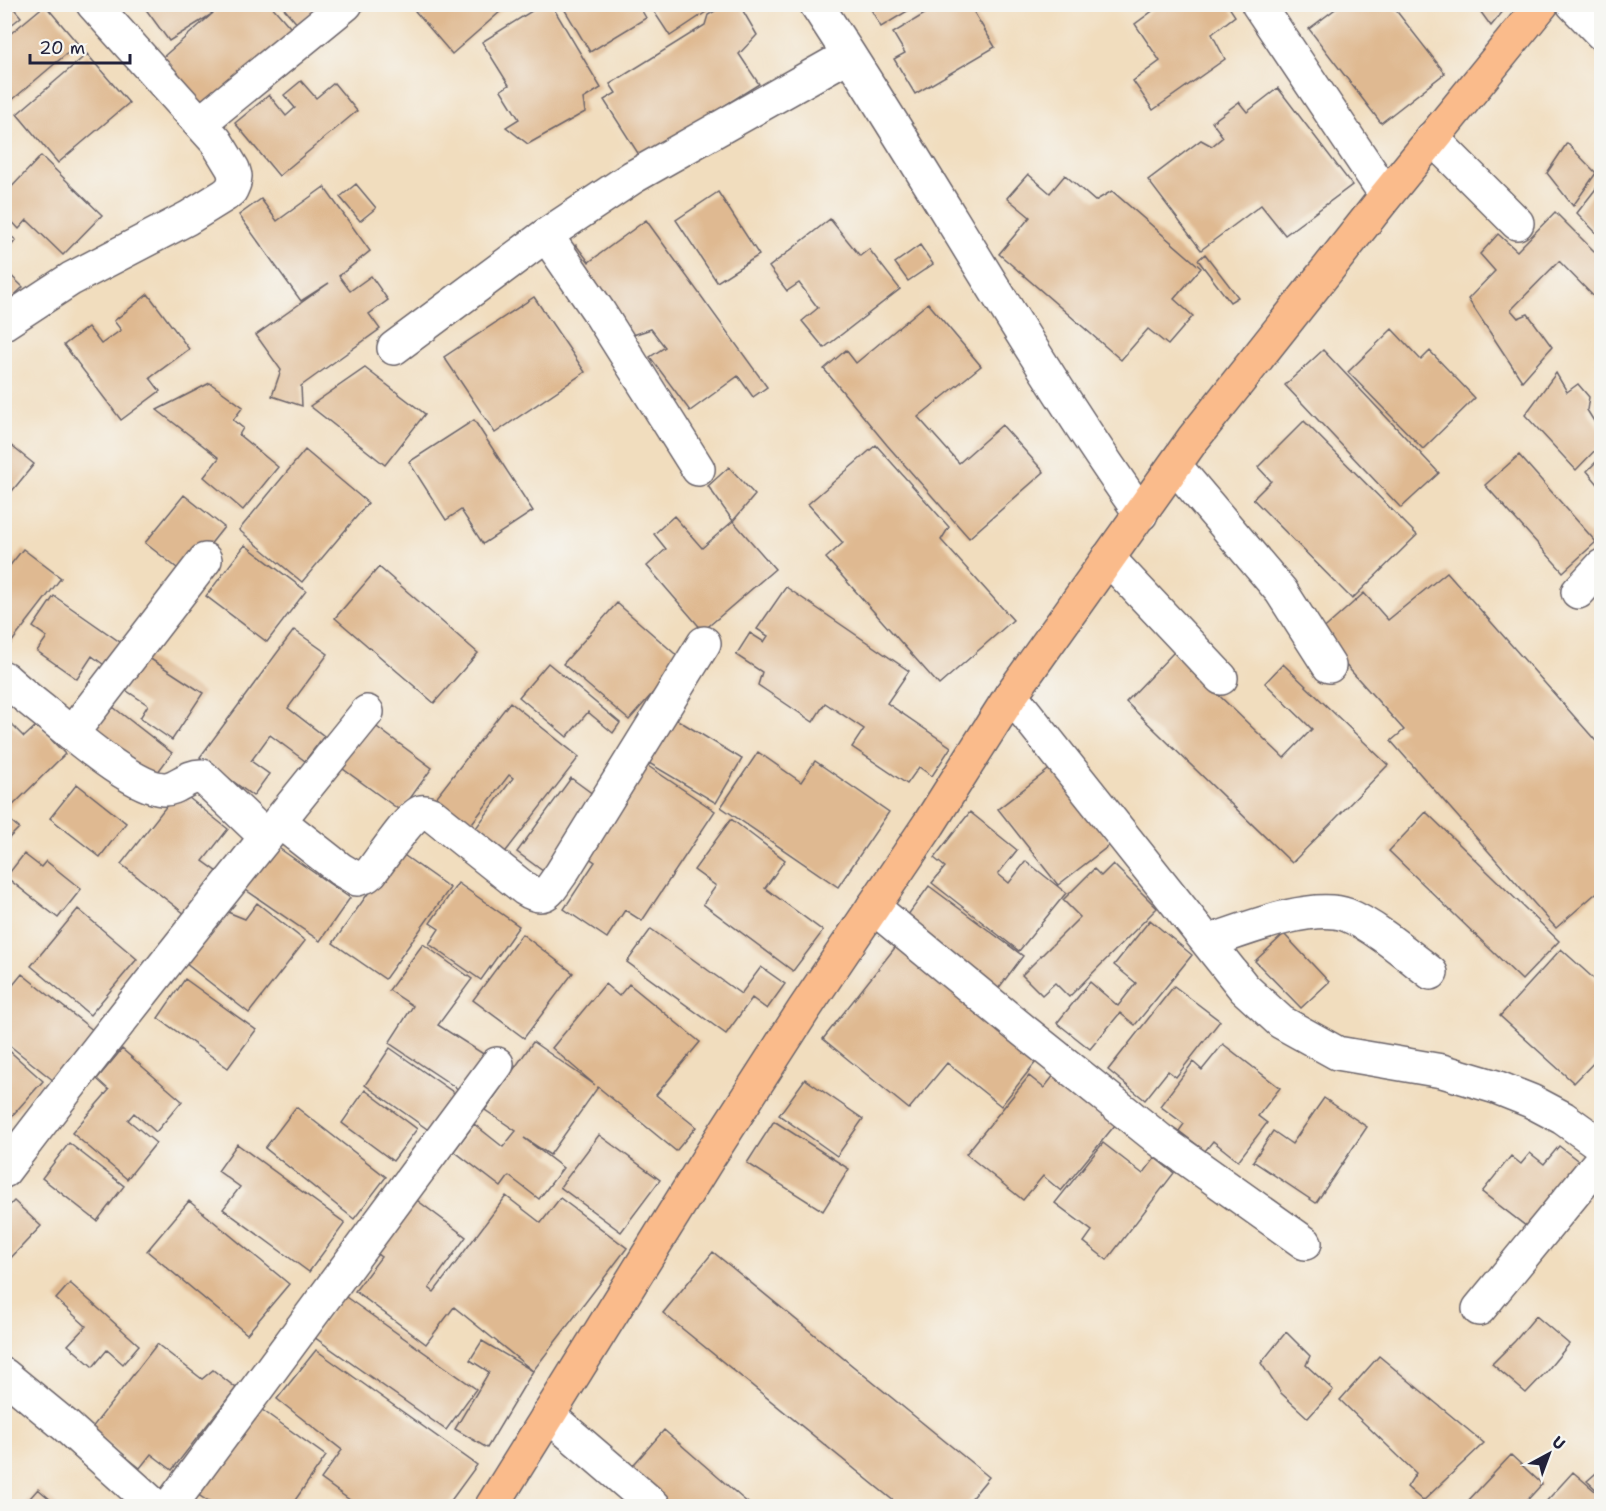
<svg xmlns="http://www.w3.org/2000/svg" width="1606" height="1511" font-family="'Shantell Sans',sans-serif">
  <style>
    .building { fill: #dfb991 }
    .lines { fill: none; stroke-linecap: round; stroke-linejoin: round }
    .minor-casing { stroke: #6a6369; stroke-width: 36 }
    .highway-casing { stroke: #6a6369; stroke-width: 36 }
    .minor { stroke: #fff; stroke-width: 33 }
    .highway { stroke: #fabb8b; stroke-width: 33 }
  </style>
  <rect width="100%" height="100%" fill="#f6f6f2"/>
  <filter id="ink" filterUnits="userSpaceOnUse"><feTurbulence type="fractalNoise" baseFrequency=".0167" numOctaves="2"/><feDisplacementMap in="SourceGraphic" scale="12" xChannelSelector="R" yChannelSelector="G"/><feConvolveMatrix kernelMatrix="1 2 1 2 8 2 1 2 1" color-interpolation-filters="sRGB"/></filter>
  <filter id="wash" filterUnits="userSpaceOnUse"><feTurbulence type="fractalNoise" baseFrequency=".008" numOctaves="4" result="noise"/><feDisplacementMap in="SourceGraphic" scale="24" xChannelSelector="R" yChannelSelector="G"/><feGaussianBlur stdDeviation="1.35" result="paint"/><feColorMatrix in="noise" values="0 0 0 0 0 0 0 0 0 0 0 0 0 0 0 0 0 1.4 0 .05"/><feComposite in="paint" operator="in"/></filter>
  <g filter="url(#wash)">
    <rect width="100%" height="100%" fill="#f1ddbe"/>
    <g id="blocks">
      <path class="building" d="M4,4H10L21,17L4,31Z
        M142,4H203L212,14L223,4H270L296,34L199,117L154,65L212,14L169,41Z
        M409,4H509L452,54Z
        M543,4H551L601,88L583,99L585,112L528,144L506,127L519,119L501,90L509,85L482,42Z
        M567,4H638L646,18L590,52L563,7Z
        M649,4H718L670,36Z
        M727,4H739L757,35L739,54L759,84L641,158L604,100L616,93L610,84L705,25L708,15Z
        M868,4H919L881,27Z
        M941,4H969L995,47L915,94L894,59L905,53L893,33Z
        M1162,4H1227L1235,16L1212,34L1225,59L1153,110L1133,81L1160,61L1135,24Z
        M1342,4H1391L1445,73L1381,123L1309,29Z
        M1475,4H1509L1491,26Z
        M45,5L78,44L4,107V39Z
        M281,5H325L299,26Z
        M87,54L129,103L58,163L17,114Z
        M301,81L316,98L334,83L357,111L279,176L235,123L269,95L286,116L295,108L284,95Z
        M1278,88L1352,185L1285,235L1261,205L1201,250L1148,180L1201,140L1212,146L1223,137L1212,122L1239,102L1247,112Z
        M1567,143L1596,173L1573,206L1547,173Z
        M41,156L102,215L63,255L27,220L19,229L5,214V194Z
        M1028,174L1050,193L1065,175L1095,201L1112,191L1201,268L1174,299L1193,316L1168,345L1148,329L1121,360L999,254L1030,217L1007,198Z
        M1602,181V239L1577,213Z
        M356,184L376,208L360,221L340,197Z
        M324,187L370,251L339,276L350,291L371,276L388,300L369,314L380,329L301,386L302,406L272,396L281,370L256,335L329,283L301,301L239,215L261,199L277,221Z
        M718,192L759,255L717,282L676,220Z
        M1555,212L1602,259V305L1559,261L1511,310L1518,318L1528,314L1552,347L1522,381L1468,299L1495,271L1480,254L1498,234L1517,251Z
        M830,219L860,256L869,249L900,289L824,348L802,321L818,308L799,283L787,291L769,267Z
        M646,220L767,387L753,397L738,376L690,411L650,357L665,347L651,329L627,337L565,253L576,245L589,262Z
        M4,231L16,240L4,254Z
        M920,245L933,264L908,281L895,263Z
        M1205,254L1238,297L1230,302L1198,260Z
        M4,269L23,287L4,305Z
        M148,294L189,349L150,378L160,391L121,420L64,345L88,327L101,344L121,330L114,321Z
        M534,297L585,372L495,433L444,357Z
        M928,303L981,366L918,417L959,463L1002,425L1044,472L969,538L887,445L824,369L846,350L856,363Z
        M1392,329L1421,360L1430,351L1475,398L1423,449L1348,372Z
        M1323,350L1439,473L1401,508L1285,385Z
        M365,368L425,414L385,465L310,406Z
        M1556,373L1567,392L1578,384L1589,397L1587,410L1602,434V443L1576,470L1525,415Z
        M210,383L243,407L233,420L243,428L239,435L278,467L243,510L204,477L219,458L157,410Z
        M474,420L533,511L483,544L461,510L446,520L409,462Z
        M1304,421L1417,535L1352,599L1253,499L1271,481L1258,467Z
        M4,440L34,464L4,501Z
        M876,445L949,527L941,540L1013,620L939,685L826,558L843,543L808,504Z
        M305,450L368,503L302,582L239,530Z
        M1519,455L1596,542L1563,572L1485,485Z
        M1602,456V489L1587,471Z
        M729,467L755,495L733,521L708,486Z
        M184,495L224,527L186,575L145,543Z
        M674,516L702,548L733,521L775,569L703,631L647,566L666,549L654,534Z
        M245,545L306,591L267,642L206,596Z
        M23,549L61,578L4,652V573Z
        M379,567L478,653L434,703L335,618Z
        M1447,572L1602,748V888L1556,928L1391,741L1404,730L1318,634L1364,593L1388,620Z
        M786,587L909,671L887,703L951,747L932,776L919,767L907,784L852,747L864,729L825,703L813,722L758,685L762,672L736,655L750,633L764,642L768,636L757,629Z
        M54,596L127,647L111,670L92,656L77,679L37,651L47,637L33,627Z
        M617,603L682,660L629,720L563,664Z
        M294,630L328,654L288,708L324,736L305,761L270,735L251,761L269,774L253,796L200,757Z
        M1174,652L1284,758L1312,729L1265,683L1283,664L1388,765L1292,863L1126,702Z
        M146,656L203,693L172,740L140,718L148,705L124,689Z
        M548,663L620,723L613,733L588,712L567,737L519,697Z
        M510,702L579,757L503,855L473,832L513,778L509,775L466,831L431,804Z
        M113,707L172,753L152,780L92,733Z
        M671,716L742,759L716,803L644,760Z
        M4,717L24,737L37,725L65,754L7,811L4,809Z
        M370,722L432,768L401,811L339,766Z
        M758,752L801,782L815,761L889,812L838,887L721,807Z
        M642,762L715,811L642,921L625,910L607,938L564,909L595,862L582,853Z
        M1052,767L1111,844L1058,885L998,809Z
        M571,778L601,800L547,874L517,852Z
        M77,784L126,823L100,857L50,818Z
        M179,790L228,829L203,861L218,872L185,914L121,864Z
        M970,812L1017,850L998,874L1009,883L1026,861L1066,893L1019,951L932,883L945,867L934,858Z
        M1426,812L1559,941L1522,980L1389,851Z
        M4,815L19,828L4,843Z
        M731,819L785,860L765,888L823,931L793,971L703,904L716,886L694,870Z
        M273,844L350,898L320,941L243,888Z
        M398,851L450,888L385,979L333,943Z
        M24,854L41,867L46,861L81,889L58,918L6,877Z
        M1113,864L1157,908L1069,997L1055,983L1042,995L1022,975L1080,917L1063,900L1094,869L1101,876Z
        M458,883L519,926L481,980L429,944L439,929L430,923Z
        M929,886L1023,956L995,993L902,923Z
        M257,903L305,941L249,1013L185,963L225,911L245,919Z
        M78,909L137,959L90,1015L31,966Z
        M1150,920L1192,955L1135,1025L1120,1013L1090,1049L1057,1023L1090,982L1118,1006L1136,983L1114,965Z
        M651,929L741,994L761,967L785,984L767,1009L752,998L726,1034L627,962Z
        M522,934L573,973L524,1038L473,1000Z
        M1284,934L1329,982L1301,1008L1255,961Z
        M423,944L472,979L438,1025L485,1055L461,1091L389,1043L413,1006L389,990Z
        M897,945L1039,1058L1001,1106L947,1063L909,1109L823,1039Z
        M1561,949L1602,986V1054L1574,1083L1500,1016Z
        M22,974L99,1035L59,1085L4,1041V996Z
        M185,979L256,1030L228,1068L158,1018Z
        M605,984L619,996L629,984L700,1042L656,1095L696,1127L676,1151L598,1087L550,1155L524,1138L563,1168L539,1199L509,1176L501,1187L454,1151L474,1124L503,1147L516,1131L485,1110L533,1042L595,1085L552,1048Z
        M1174,986L1220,1021L1176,1077L1168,1071L1145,1100L1108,1070Z
        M1223,1044L1280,1088L1258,1116L1267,1123L1238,1161L1213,1141L1205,1151L1179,1131L1184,1124L1160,1106L1193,1062L1202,1070Z
        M4,1046L43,1081L11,1117L4,1111Z
        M390,1048L463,1099L437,1136L365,1085Z
        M122,1049L182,1101L156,1132L134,1113L128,1120L156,1143L127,1179L72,1133L109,1090L97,1079Z
        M1058,1070L1120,1119L1061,1191L1043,1176L1023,1200L966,1154L1029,1076L1044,1088Z
        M805,1079L863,1119L837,1156L779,1115Z
        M365,1090L417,1129L393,1161L342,1123Z
        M1324,1098L1367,1127L1316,1203L1253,1161L1273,1131L1292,1144Z
        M296,1107L386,1177L354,1219L265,1148Z
        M774,1121L849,1169L823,1211L747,1163Z
        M599,1135L660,1180L621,1232L560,1187Z
        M69,1143L124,1186L97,1221L42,1178Z
        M1103,1143L1143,1174L1155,1158L1174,1173L1107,1260L1084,1242L1092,1231L1055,1203Z
        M237,1144L345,1223L309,1272L223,1209L240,1187L218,1171Z
        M1559,1146L1586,1167L1535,1233L1482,1192L1511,1156L1521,1164L1530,1153L1544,1164Z
        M410,1195L466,1237L429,1288L434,1292L506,1196L541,1223L560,1198L627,1248L533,1371L454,1307L426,1344L355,1291L381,1257L370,1249Z
        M14,1201L41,1226L4,1265V1211Z
        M189,1201L289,1284L247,1334L147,1251Z
        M713,1252L989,1477L965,1506H900L663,1313Z
        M70,1283L139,1345L123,1364L107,1350L93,1367L68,1345L86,1326L56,1299Z
        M343,1295L476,1389L446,1430L314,1337Z
        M1536,1316L1569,1344L1546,1372L1526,1393L1492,1364L1515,1341Z
        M1286,1332L1310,1356L1306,1365L1333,1390L1308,1418L1281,1393L1261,1363Z
        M482,1341L533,1371L487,1448L455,1429L489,1372L470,1360Z
        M157,1344L202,1379L213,1370L236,1388L172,1470L151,1454L140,1468L91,1429Z
        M316,1350L477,1465L447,1506H358L321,1479L342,1450L277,1399Z
        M1379,1356L1484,1443L1423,1501L1407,1487L1416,1473L1340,1400Z
        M258,1407L326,1456L291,1506H215L197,1494Z
        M664,1430L742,1498L752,1506H668L628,1471Z
        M1511,1455L1542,1484L1522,1506H1472L1467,1502Z
        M1602,1468V1495L1587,1481Z
        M1573,1472L1602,1497V1506H1542Z
        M38,1489L58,1506H23Z"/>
    </g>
  </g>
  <g filter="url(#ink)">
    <use href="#blocks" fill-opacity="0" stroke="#6a6369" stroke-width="1.5"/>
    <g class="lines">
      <g class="minor-casing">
        <path id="minor" d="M816,4C927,172 1025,349 1141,514
          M1258,4L1386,195
          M1573,4L1602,34
          M200,123L346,4
          M1432,138L1517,223
          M546,235L599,312L698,469
          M4,323L71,279L188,218L225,195L231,190L234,183L235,176L233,169L216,141L93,4
          M394,348L546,235L633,177L849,55
          M1175,466L1281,591L1329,666
          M1108,558L1221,678
          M1578,592L1602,566
          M4,678C19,692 35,704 51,717C75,736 133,787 163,789C177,790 187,775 202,776L266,837
          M1011,695L1244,988L1281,1022L1337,1053L1442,1071L1496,1087L1531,1101L1563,1118L1602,1146
          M72,733L205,560
          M279,821L340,869L357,879L366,876L371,872C380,861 410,815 421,812C425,811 427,813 431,814L525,889C546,903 549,890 561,874L704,643
          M873,907L1024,1031L1160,1140L1305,1243
          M1208,942C1243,930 1312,902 1347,915C1373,925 1408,955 1431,973
          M4,1171C122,1016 244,864 367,712
          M1479,1309L1602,1159
          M4,1375L66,1426L155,1506
          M548,1415L654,1506
          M170,1506L497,1064"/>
      </g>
      <g class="highway-casing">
        <path id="highway" d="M492,1506L709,1157L803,1011L929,824L1011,695L1193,439L1385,197L1542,4"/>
      </g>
      <use href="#minor" class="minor"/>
      <use href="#highway" class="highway"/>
    </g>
  </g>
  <rect width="1606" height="1511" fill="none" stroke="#f6f6f2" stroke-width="24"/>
  <g transform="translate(1549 1454) rotate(41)" stroke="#f6f6f2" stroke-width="4.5" paint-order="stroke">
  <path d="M0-4.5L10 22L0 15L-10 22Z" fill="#22223b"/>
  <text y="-9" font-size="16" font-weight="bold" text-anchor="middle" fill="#22223b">U</text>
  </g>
  <path d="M30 54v9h100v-9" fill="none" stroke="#22223b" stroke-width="3"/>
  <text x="39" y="54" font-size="18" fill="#22223b" stroke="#f6f6f2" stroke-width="4.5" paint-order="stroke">20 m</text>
</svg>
